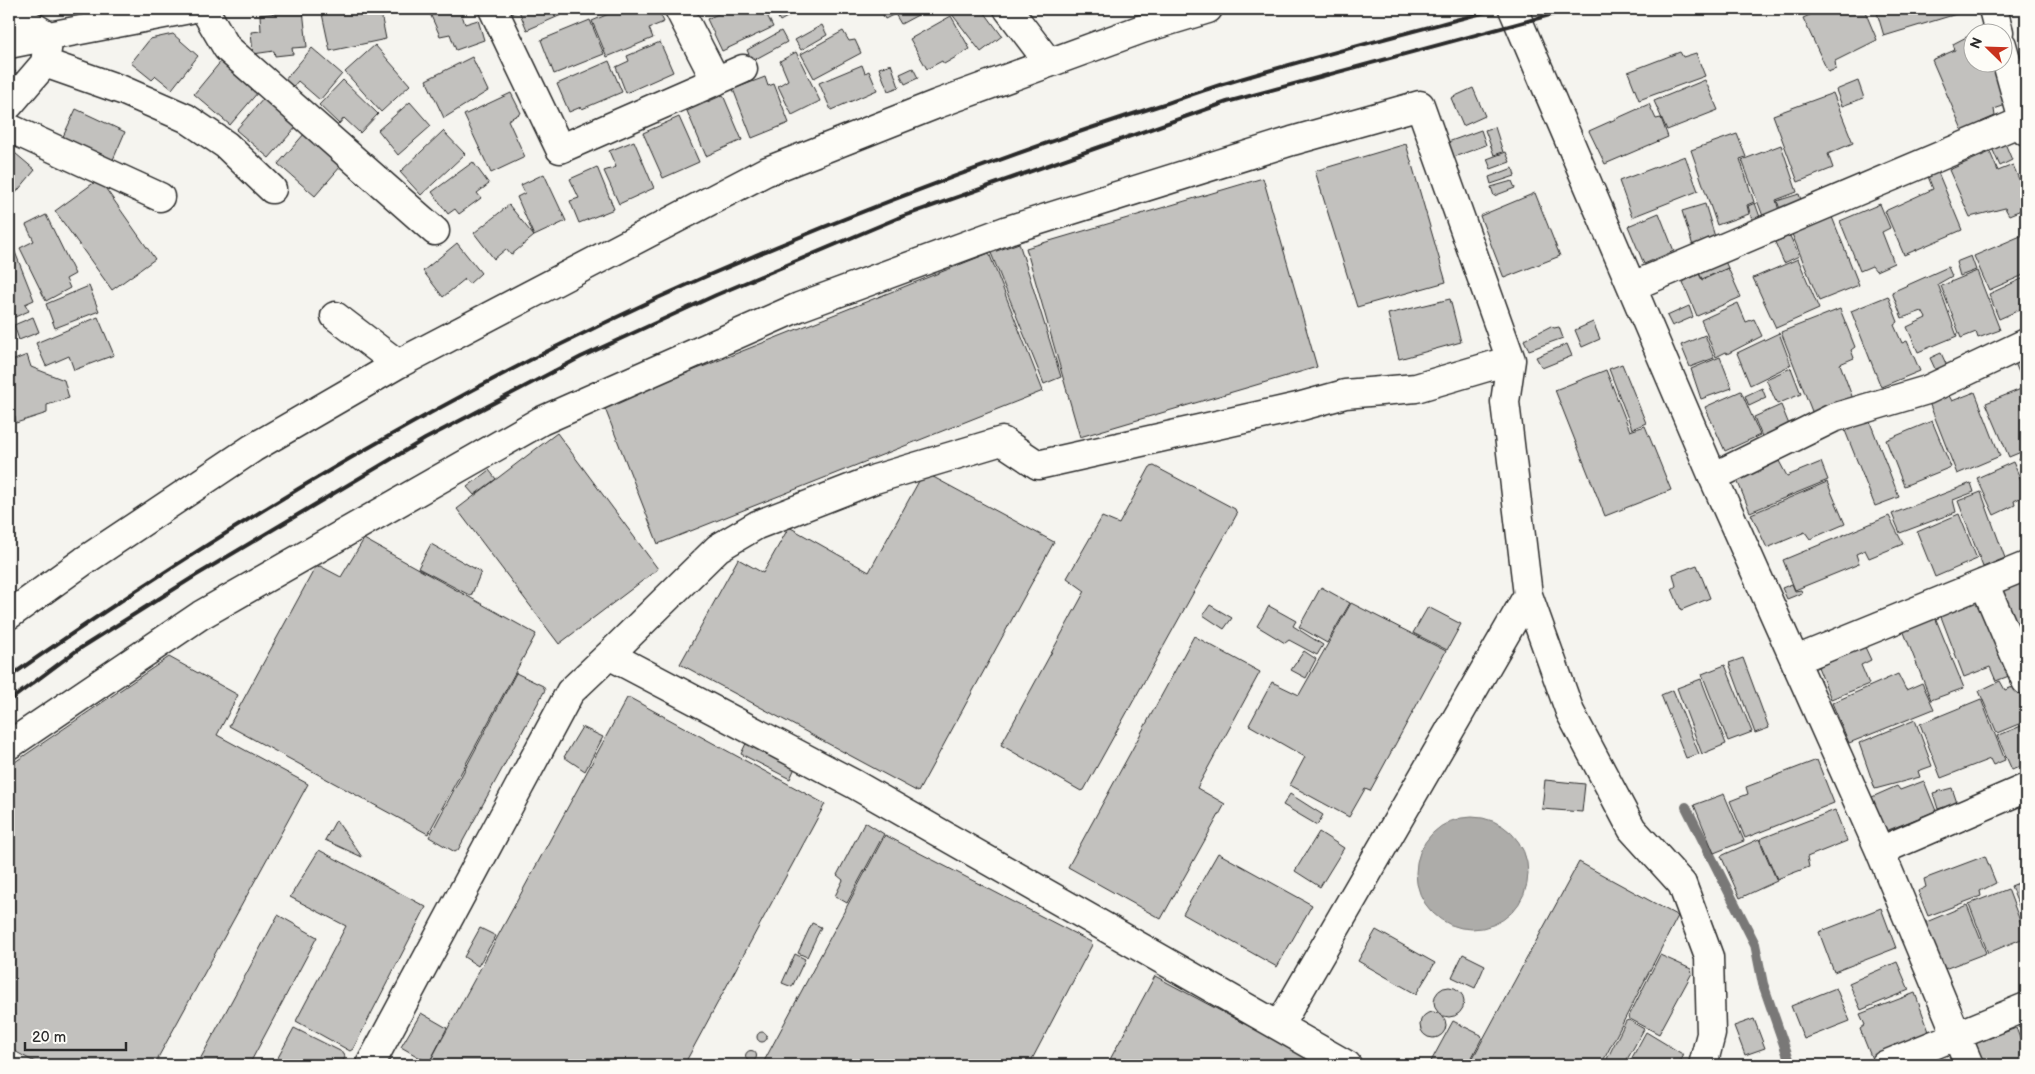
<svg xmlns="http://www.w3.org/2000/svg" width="2035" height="1074" font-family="'Balsamiq Sans',sans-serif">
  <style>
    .water { fill: #adaca9; stroke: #797877 }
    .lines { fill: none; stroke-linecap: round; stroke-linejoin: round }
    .stream { stroke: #797877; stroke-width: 10 }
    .building { fill: #c2c1be; stroke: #2b2b2b }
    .minor-casing { stroke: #2b2b2b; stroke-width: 31 }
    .major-casing { stroke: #2b2b2b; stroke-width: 31 }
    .minor { stroke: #fdfcf7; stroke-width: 28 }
    .major { stroke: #fdfcf7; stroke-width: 28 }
    .rail { stroke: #2b2b2b; stroke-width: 4 }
  </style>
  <rect width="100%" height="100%" fill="#f5f4ef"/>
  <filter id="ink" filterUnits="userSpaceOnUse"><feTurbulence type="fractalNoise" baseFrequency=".02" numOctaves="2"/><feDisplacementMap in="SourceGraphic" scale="10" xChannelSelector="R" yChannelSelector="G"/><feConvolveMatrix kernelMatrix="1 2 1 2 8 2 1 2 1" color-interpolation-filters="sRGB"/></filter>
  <g filter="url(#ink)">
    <path class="water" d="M1416 873a56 56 0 1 1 112 0a56 56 0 1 1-112 0Z"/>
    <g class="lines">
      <path class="stream" d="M1686,807L1755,944L1763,984L1791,1065"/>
    </g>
    <path class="building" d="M321,9H380L386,39L330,51Z
      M428,9H460L465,24L478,20L484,40L456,50L450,34L440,36Z
      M510,9H575L527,30L519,11L512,13Z
      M620,9H658L664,22L649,28L653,38L607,57L592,21Z
      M729,9H764L773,27L722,51L707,19Z
      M773,9H802L780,21Z
      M880,9H929L901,24L895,14L885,19Z
      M948,9H982L1002,36L981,52Z
      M1823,9H1864L1877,40L1835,61L1836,69L1828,72L1803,18Z
      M1876,9H1973L1884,36Z
      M303,10L307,47L292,48L293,54L275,56L274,51L253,54L251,32L261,31L260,15Z
      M951,16L970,49L944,64L942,61L927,69L910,39Z
      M590,20L604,54L554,74L541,40Z
      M822,25L827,35L801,50L795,40Z
      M781,31L787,42L752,61L747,50Z
      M843,31L849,41L855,40L861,53L814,78L801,54Z
      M173,34L198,56L172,89L156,76L152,80L131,63L150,39Z
      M1972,34V62H2002L2006,105L1994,109L1995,116L1981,122L1982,126L1964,134L1932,60L1955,50L1953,44Z
      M660,42L673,72L626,93L616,67L629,61L627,56Z
      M375,45L410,85L381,112L345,72Z
      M312,48L342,74L320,100L298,81L292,88L284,81Z
      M796,52L820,101L792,115L778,86L788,80L780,61Z
      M1680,52L1683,57L1696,53L1705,76L1639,100L1628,72Z
      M472,57L488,91L444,118L426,80Z
      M222,60L259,91L230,125L194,94Z
      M609,61L622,92L582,109L581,107L569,112L557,84Z
      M891,64L899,87L888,91L879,68Z
      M9,65L22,78L9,91Z
      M862,65L865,73L869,71L877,90L831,110L819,83Z
      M913,68L918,78L905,84L900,74Z
      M765,77L768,86L774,84L789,123L752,138L733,89Z
      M343,80L378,114L360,133L344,118L339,124L319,105Z
      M1705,80L1718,110L1667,130L1654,101Z
      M1858,81L1864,98L1842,106L1836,90Z
      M1473,88L1485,116L1463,126L1451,98Z
      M511,93L521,113L508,120L525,157L491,173L464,115Z
      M1833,93L1853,143L1828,154L1833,168L1798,182L1773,115Z
      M723,95L742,140L706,156L687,111Z
      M264,98L297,126L269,158L236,130Z
      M410,102L431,126L398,155L378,130Z
      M1649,104L1656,119L1661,118L1668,137L1605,164L1589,131Z
      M76,109L125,132L109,169L59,145Z
      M679,117L699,162L663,178L643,133Z
      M1495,127L1503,152L1494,155L1485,130Z
      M1481,130L1486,145L1454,157L1448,142Z
      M443,131L465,154L421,195L400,172Z
      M305,133L341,166L315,196L278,164Z
      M1737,134L1746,157L1740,159L1754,202L1747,205L1749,214L1717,225L1691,150Z
      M634,141L654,188L619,204L604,171L616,167L609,151Z
      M2004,141L2012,160L2000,166L1991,146Z
      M1406,144L1446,282L1357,307L1315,171Z
      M1781,145L1797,192L1776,200L1780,214L1764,219L1742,160Z
      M9,148L35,170L9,201Z
      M1506,152L1510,162L1491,169L1487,159Z
      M1990,152L1998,171L2013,165L2026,196V208L2009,215L2005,208L1970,217L1949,170Z
      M1685,156L1698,191L1632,217L1619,181Z
      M473,162L489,184L477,193L481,198L459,214L455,209L448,214L432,192Z
      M597,167L614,209L579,223L570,201L579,198L570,179Z
      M1513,168L1515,176L1491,184L1489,177Z
      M1937,170L1962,230L1904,255L1885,211L1933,189L1927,174Z
      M544,174L566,221L534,236L517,197L525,193L521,185Z
      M1263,178L1317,367L1080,437L1026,248Z
      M99,179L155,259L112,290L55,211Z
      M1512,181L1515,188L1494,196L1491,187Z
      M1535,193L1560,256L1504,278L1480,216Z
      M1799,194L1803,206L1782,214L1777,201Z
      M1755,203L1761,220L1753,223L1748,206Z
      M1705,204L1716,240L1693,246L1682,211Z
      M1880,204L1890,228L1882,232L1894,263L1876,271L1872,266L1860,271L1840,221Z
      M509,205L534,236L511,255L506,249L494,259L474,233Z
      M1659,213L1674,251L1644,264L1628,226Z
      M46,215L75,274L66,279L70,288L46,301L20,248L34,241L26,225Z
      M1832,217L1859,285L1819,301L1792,234Z
      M2023,235L2026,237V274L1989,290L1974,256Z
      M1790,236L1799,256L1784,263L1775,242Z
      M457,243L481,273L469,284L465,279L443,297L423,271Z
      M1019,243L1061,377L1044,384L991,253Z
      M13,247L34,300L25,304L29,311L10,319L9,249Z
      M989,253L1043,391L658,544L604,406Z
      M1971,256L1976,270L1960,276L1956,262Z
      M1724,259L1728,268L1702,279L1698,271Z
      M1798,259L1819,309L1776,328L1753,278Z
      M1948,267L1952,276L1938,284L1957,336L1918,352L1907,327L1926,318L1922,311L1902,318L1892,292Z
      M1728,268L1741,297L1697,316L1683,282L1699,274L1702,280Z
      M1977,271L2000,330L1978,338L1976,332L1961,338L1941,286Z
      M2026,277V307L1999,319L1989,294Z
      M89,286L99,311L55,328L46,304Z
      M1888,296L1898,322L1894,325L1902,343L1907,341L1920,371L1881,387L1851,311Z
      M1450,299L1461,342L1399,359L1388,314Z
      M1738,303L1746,322L1754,319L1762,336L1727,354L1726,352L1716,357L1701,320Z
      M1689,306L1693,317L1672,326L1667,316Z
      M1840,309L1855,347L1851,350L1854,358L1840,364L1853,399L1813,414L1781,332Z
      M33,317L39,332L19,340L14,325Z
      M98,317L114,355L74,370L69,356L46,366L36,343Z
      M1593,322L1600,339L1582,347L1575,330Z
      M1551,326L1554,328L1559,327L1563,338L1529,350L1524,340Z
      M1779,333L1791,365L1750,385L1737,353Z
      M1705,335L1714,358L1690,367L1681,345Z
      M1567,344L1572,356L1542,368L1536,357Z
      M1941,353L1947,366L1936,371L1930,358Z
      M27,355L31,367L64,380L69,398L47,405V413L16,423L15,416L9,418V362Z
      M1720,357L1732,388L1701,399L1691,369Z
      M2026,358V389L2015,363Z
      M1622,364L1646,423L1632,429L1609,369Z
      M1791,368L1801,394L1777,404L1766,379Z
      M1606,370L1630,431L1645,426L1671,490L1605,516L1555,390Z
      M2026,387V450L2009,457L1986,403Z
      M1762,388L1766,398L1749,406L1745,396Z
      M1741,391L1760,435L1725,451L1705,407Z
      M1947,392L1952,401L1975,392L2000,456L1957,474L1928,400Z
      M1781,405L1790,427L1763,439L1754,417Z
      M1868,417L1899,497L1875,506L1844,428Z
      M1932,421L1951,467L1904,486L1886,440Z
      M557,433L658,569L559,644L457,509Z
      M2026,456V480L2019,459Z
      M1779,461L1787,476L1821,462L1828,480L1750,512L1737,480Z
      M2013,462L2026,491V495L2014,501L2015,505L1994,515L1977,478Z
      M1154,466L1235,509L1237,514L1084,790L1081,791L1001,745L1085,591L1067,578L1102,517L1119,524L1150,467Z
      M489,470L496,479L474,495L467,487Z
      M924,472L1054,542L918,792L680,664L738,559L763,573L789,527L869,572Z
      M1827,482L1845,524L1810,539L1805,532L1767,548L1751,514Z
      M1971,483L1974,492L1953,500L1956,512L1900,533L1892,514Z
      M1981,492L2005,558L1983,567L1958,501Z
      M1959,514L1977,559L1935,577L1917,532Z
      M1889,516L1903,544L1869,558L1865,550L1856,554L1859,564L1795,590L1783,560Z
      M364,539L536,634L428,834L229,726L315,568L320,566L341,577Z
      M431,544L481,572L471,596L418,568Z
      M1697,565L1710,598L1681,610L1672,589L1676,586L1673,574Z
      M2026,579V629L2013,634L1995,591Z
      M1792,584L1795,591L1801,590L1802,593L1787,599L1782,588Z
      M1321,587L1350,603L1327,643L1299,627Z
      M1982,599L2014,674L1996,681L1990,667L1964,677L1940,614Z
      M1351,603L1446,651L1370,791L1365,789L1349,817L1290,785L1305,757L1249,725L1272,682L1299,695Z
      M1210,605L1232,618L1224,629L1203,615Z
      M1269,606L1296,621L1293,626L1323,645L1317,655L1289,640L1285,643L1257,626Z
      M1428,607L1461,624L1447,650L1413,633Z
      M1935,617L1964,688L1931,700L1903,630Z
      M1194,636L1260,672L1197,788L1225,804L1161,919L1068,867Z
      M1865,647L1871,660L1861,665L1869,684L1831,699L1818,667Z
      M1304,651L1316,659L1306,678L1291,670Z
      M169,657L238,695L217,735L308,784L154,1065H40L9,1048V766Z
      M1743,658L1769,728L1755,733L1729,663Z
      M1725,665L1752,732L1728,741L1702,674Z
      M516,673L543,686L545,690L458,850L455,852L429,837Z
      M1898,674L1906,690L1922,683L1934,709L1849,743L1832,703Z
      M1701,679L1726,744L1702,754L1677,688Z
      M2000,681L2005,690L2020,684L2026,699V721L1997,733L1979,691Z
      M1673,690L1699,754L1686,758L1661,695Z
      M627,698H630L825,804L684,1065H428Z
      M1981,699L2005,760L1993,765L1990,759L1941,778L1920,724Z
      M1915,720L1932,766L1918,771L1920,777L1875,789L1859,743Z
      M2026,724V764L2012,770L1997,736Z
      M582,727L603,737L585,771L564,757Z
      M749,737L798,761L790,779L741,754Z
      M1817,760L1834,803L1745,838L1730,801L1748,794L1746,787Z
      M1545,780L1585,784L1582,812L1542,809Z
      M1924,781L1936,811L1886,831L1872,797L1897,786L1900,790Z
      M1952,788L1957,803L1938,809L1933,793Z
      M1290,794L1323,815L1317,825L1283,805Z
      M1724,794L1744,841L1714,853L1694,805Z
      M1835,810L1847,841L1807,857L1809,867L1777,879L1760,839Z
      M336,820L362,857L325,840Z
      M865,822L884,834L847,903L835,896L843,880L837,875Z
      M1319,832L1344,848L1320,887L1295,871Z
      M885,835L1091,942L1092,945L1029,1065H762Z
      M1759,839L1777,881L1740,898L1721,856Z
      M319,850L426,907L353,1049L350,1051L296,1021L346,926L290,897Z
      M1218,853L1312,905L1277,967L1183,914Z
      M1985,856L1996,883L1980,891L1981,896L1928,916L1918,891L1926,887L1924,879Z
      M1579,862L1678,916L1601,1065H1469Z
      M2026,880V925L2011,886Z
      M2008,889L2026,937L1988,953L1969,904Z
      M1967,905L1986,953L1942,970L1924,923Z
      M1881,908L1896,948L1834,972L1819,932Z
      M278,915L317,937L249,1065H197Z
      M812,923L821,927L807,957L798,953Z
      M480,928L496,936L478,966L464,957Z
      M1376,930L1435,963L1416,994L1358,961Z
      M795,954L805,959L792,987L782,983Z
      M1463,954L1485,965L1475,988L1452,977Z
      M1660,955L1691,969L1692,973L1659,1034L1628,1018Z
      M1897,962L1909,990L1861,1010L1849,983Z
      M1155,976L1322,1065H1107Z
      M1434 1002a15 15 0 1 1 30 0a15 15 0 1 1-30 0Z
      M1836,988L1850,1021L1804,1039L1791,1006Z
      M1915,993L1931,1037L1872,1059L1860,1029L1865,1025L1860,1014Z
      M1420 1025a13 13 0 1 1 26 0a13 13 0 1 1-26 0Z
      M421,1013L447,1028L429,1063L401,1047Z
      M1754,1019L1765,1048L1745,1055L1734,1026Z
      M1629,1020L1644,1029L1624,1065H1604L1626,1021Z
      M1453,1021L1481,1035L1482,1038L1468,1065H1429Z
      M294,1028L344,1053L345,1057L341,1065H274Z
      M2016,1028L2026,1053V1061L2017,1065H1981L1972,1045Z
      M757 1037a5 5 0 1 1 10 0a5 5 0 1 1-10 0Z
      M1646,1032L1684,1055L1678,1065H1628Z
      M745.5 1056a5.5 5.5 0 1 1 11 0a5.5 5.5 0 1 1-11 0Z"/>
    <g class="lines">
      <g class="minor-casing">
        <path id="minor" d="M204,9L227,48L435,231
          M493,9L560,149L743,69
          M679,9L716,81
          M1008,9L1049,63
          M1513,9L1713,477L1880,851L1969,1065
          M1993,9L1999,32
          M9,44L49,36L45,63L9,105
          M2002,45L2026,131
          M45,63L122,90L186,118L226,145L272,189
          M9,128L160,197
          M1633,286L2023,121
          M335,316L398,364
          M1713,477L1833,418L1927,390L2026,343
          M1984,583L2026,681
          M9,615L84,561L253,448L398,364L765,172L937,104L1142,29L1208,9
          M609,655L718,548L757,525L875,479L1002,441L1038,465L1298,407L1345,394L1416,388L1511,360
          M1796,660L2026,566
          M9,745L201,615L541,421L799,307L1008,230L1292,141L1420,105L1511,360L1505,402L1528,595L1570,712L1632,829L1682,884L1709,957L1711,1034L1703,1065
          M1880,851L2026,788
          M1279,1026L1528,595
          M370,1065L570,692L609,655L854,784L1347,1065
          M1885,1065L2026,1007"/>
      </g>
      <g class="major-casing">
        <path id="major" d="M9,12L49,36L190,9"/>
      </g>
      <use href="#minor" class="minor"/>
      <use href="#major" class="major"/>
      <path class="rail" d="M9,677C230,523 462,383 709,275C858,211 1010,153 1164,104C1185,97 1206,89 1227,83C1316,56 1407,33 1497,9
        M9,701L76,651L195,576L425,439L581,357L716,295L898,218L1227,102L1572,9"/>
    </g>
  </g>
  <rect width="2035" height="1074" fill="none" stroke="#fdfcf7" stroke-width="30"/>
  <rect x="15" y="15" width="2005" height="1044" fill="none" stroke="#2b2b2b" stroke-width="2" filter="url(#ink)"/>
  <g transform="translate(1988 48) rotate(293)"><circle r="24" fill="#fdfcf7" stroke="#a9a8a5"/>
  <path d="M0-4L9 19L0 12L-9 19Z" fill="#c8321e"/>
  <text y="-8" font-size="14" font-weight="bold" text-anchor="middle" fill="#2b2b2b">N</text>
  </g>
  <path d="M25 1042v8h101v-8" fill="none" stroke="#2b2b2b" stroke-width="2.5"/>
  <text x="32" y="1042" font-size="15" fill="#2b2b2b" stroke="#fdfcf7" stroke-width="4" paint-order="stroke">20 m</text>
</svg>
